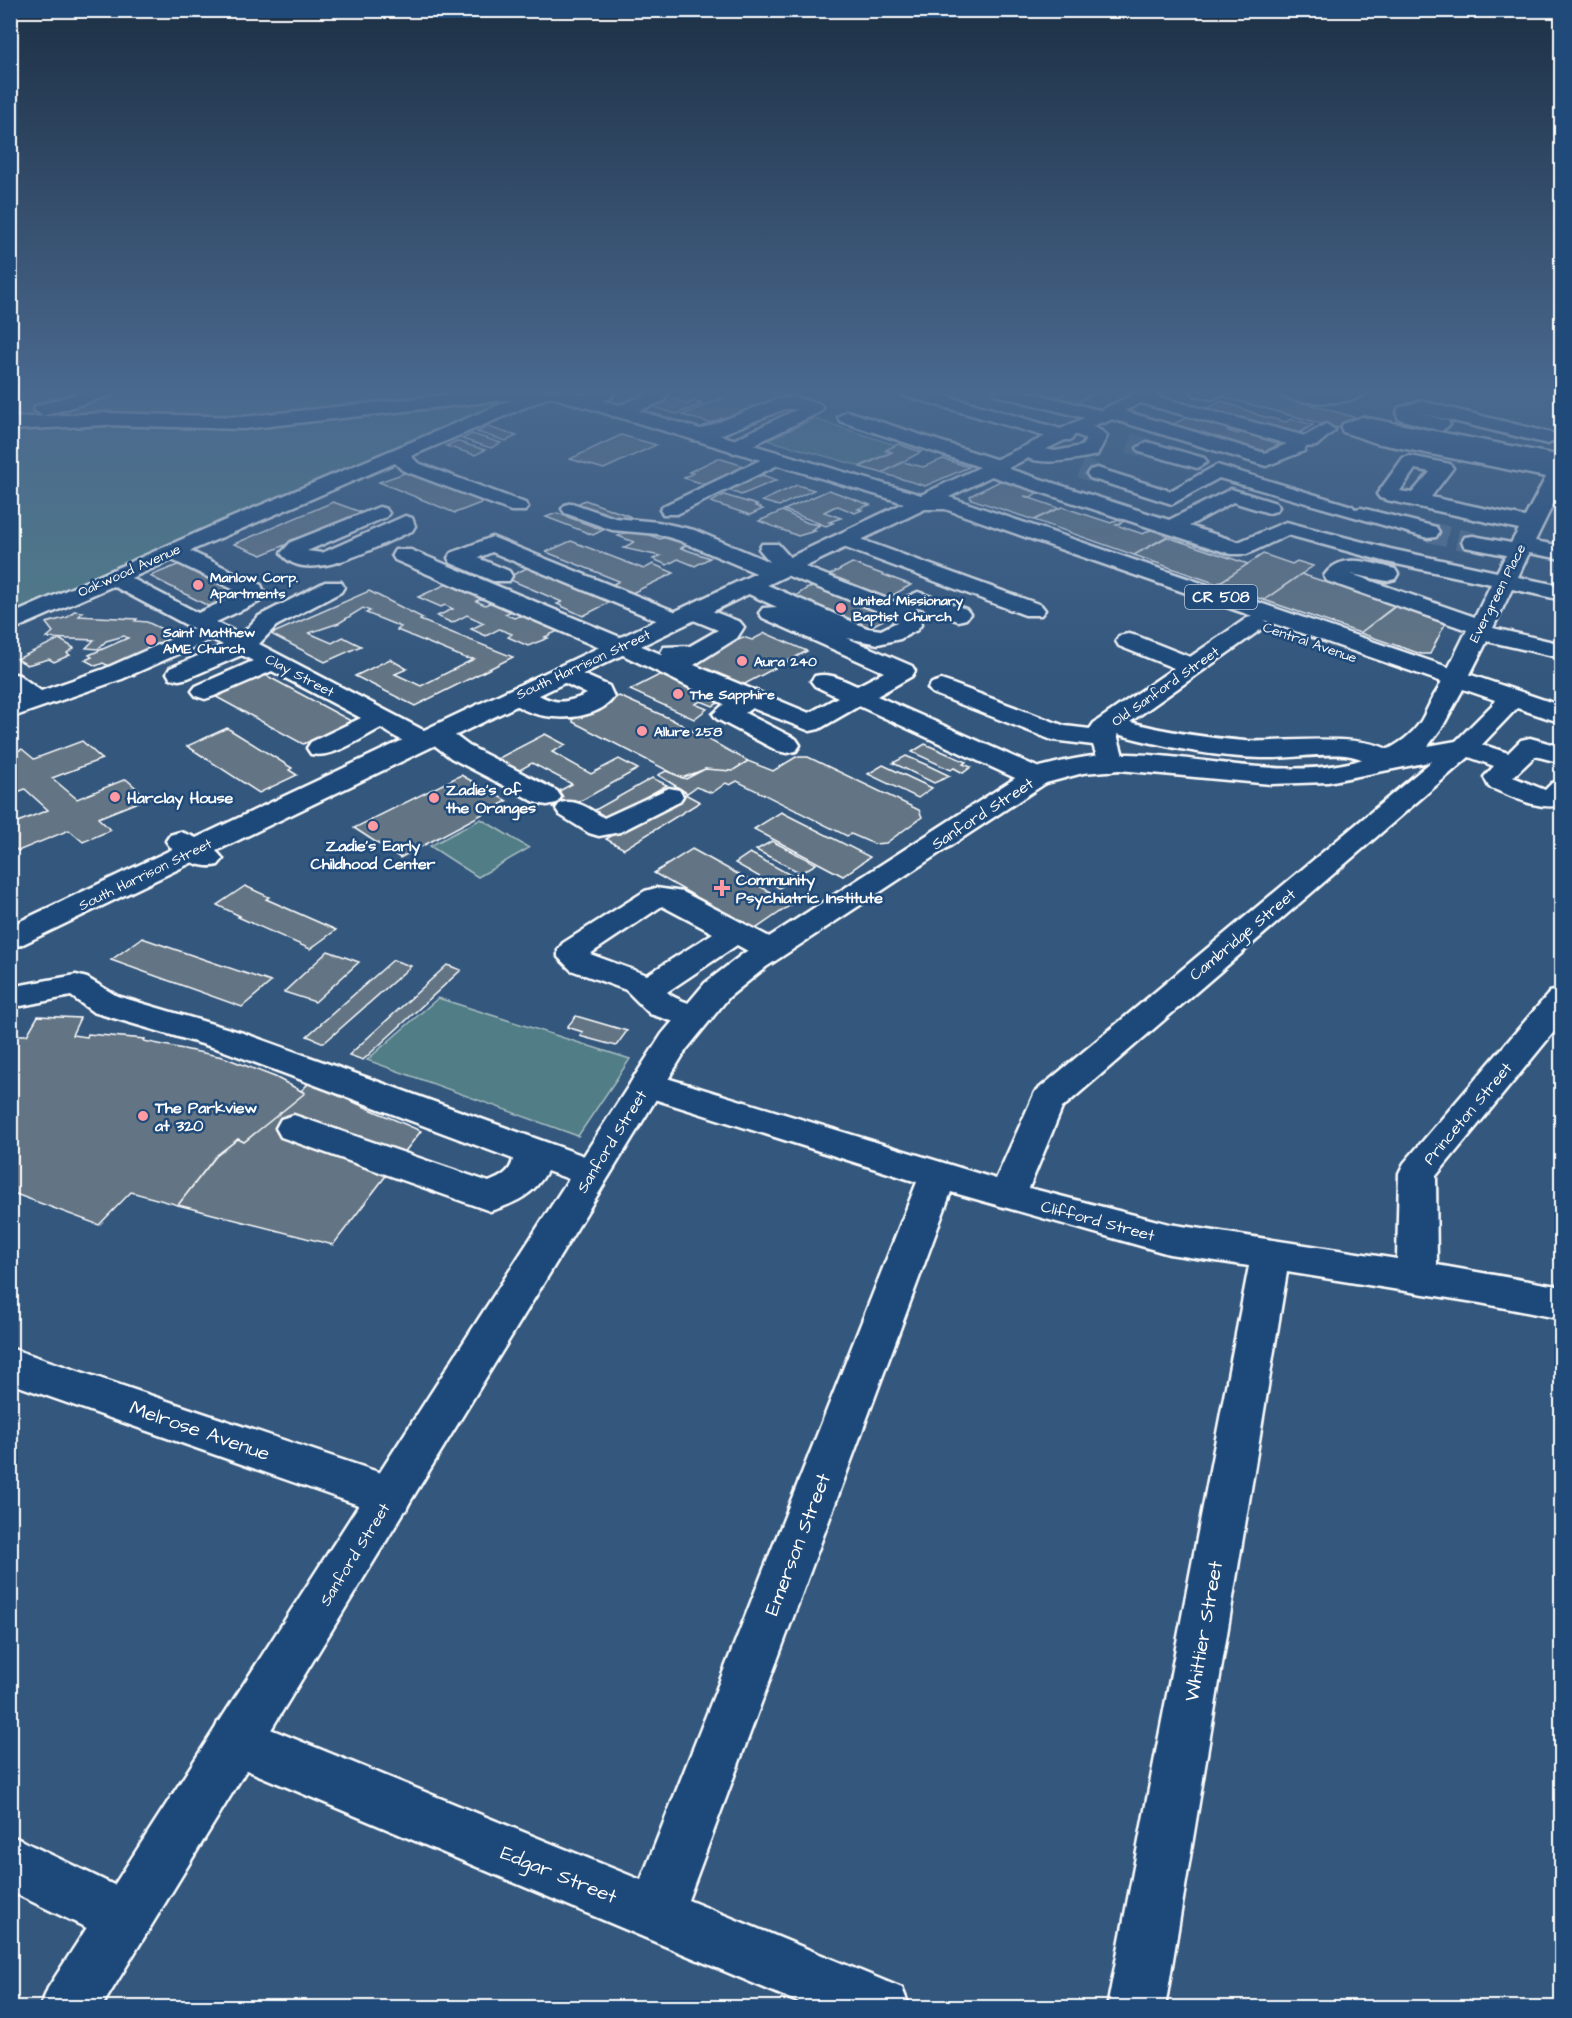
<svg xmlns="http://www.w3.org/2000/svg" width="1572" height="2018" font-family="'Architects Daughter',sans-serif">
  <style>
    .green { fill: #517d86; stroke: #a8bec2; stroke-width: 1.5 }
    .building { fill: #647584; stroke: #fff; stroke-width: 1.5 }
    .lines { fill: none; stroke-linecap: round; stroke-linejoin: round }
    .minor-tunnel { stroke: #527090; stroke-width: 20; stroke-dasharray: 20 10; stroke-linecap: butt }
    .minor-casing { stroke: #fff; stroke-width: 5 }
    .major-casing { stroke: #fff; stroke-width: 5 }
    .minor { fill: #1f4a7a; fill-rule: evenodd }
    .major { fill: #1f4a7a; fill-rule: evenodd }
    .poi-dot { fill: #ff9aa2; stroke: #1f4a7a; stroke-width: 2 }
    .labels { text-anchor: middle; stroke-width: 5; stroke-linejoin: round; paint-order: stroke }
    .far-street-label { font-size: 14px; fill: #fff; stroke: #1f4a7a }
    .far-poi-label { font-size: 14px; font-weight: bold; fill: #fff; stroke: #1f4a7a; text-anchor: start }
    .shield { fill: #1f4a7a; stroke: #bcc9d7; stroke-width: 1.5 }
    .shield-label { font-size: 15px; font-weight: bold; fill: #fff }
    .poi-label { font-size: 16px; font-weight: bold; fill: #fff; stroke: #1f4a7a; text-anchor: start }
    .street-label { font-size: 16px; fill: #fff; stroke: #1f4a7a }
    .near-street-label { font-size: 20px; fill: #fff; stroke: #1f4a7a }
  </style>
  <rect width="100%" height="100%" fill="#34577d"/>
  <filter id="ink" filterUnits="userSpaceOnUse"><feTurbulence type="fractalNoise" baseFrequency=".0167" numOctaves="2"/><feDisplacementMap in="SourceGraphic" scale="12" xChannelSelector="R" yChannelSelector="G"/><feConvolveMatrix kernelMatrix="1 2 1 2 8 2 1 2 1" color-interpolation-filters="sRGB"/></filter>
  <g filter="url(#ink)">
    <path class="green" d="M22,391H479L507,400L11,614V395Z
      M815,419L895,445L885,451L890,452L860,466L768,440Z
      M481,819L529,848L478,877L430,846Z
      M438,998L630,1059L578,1136L367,1060Z"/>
    <path class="building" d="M738,391L791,394L733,419L725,417L710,423L682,415Z
      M1061,391H1098L1076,403L1057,397L1066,393Z
      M1233,391H1262L1357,418L1337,428L1223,397Z
      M667,397L688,404L693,401L702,404L677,414L646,405Z
      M1222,401L1261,416L1286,422L1291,419L1313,425L1291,438L1200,412Z
      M1192,415L1234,427L1228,431L1238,434L1244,430L1283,442L1259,455L1167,427Z
      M488,427L517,436L506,441L477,432Z
      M472,434L501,443L491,448L462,439Z
      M621,435L656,445L604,469L570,459Z
      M456,441L485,450L475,455L446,446Z
      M898,444L921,452L882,473L860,467L892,452L886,450Z
      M718,458L744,466L725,477L729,479L716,486L709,484L701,488L699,487L704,484L684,478L693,473L689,472Z
      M943,459L969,467L925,486L882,473L903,462L923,467Z
      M410,471L486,501L455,513L379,482Z
      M762,475L777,480L741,495L728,490Z
      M1004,479L1038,492L1031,497L1024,496L1059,508L1034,520L971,499L970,496Z
      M797,485L814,490L779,506L762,501Z
      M829,490L870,505L860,508L858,509L862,510L855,513L838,506L834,507L824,512L841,518L829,522L833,523L826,526L784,510Z
      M724,495L757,505L755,506L763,509L750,515L711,502Z
      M585,500L629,516L632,518L621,522L575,505Z
      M333,502L361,512L262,555L234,544Z
      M1062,507L1111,523L1118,519L1125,521L1116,525L1143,534L1152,529L1171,534L1134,555L1034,520Z
      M782,511L808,523L820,525L811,530L815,531L798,536L759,521Z
      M557,513L603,530L593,535L546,517Z
      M634,529L660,539L674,534L693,541L681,548L710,558L695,566L678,559L667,565L653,559L660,556L623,548L634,542L618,536Z
      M1167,537L1248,564L1217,584L1134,555Z
      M571,541L644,569L653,564L674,573L630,594L610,586L619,581L546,552Z
      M1263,554L1292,564L1297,561L1313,566L1264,600L1217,584Z
      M190,560L248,594L218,611L150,576Z
      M852,563L911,585L882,601L824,578Z
      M533,565L620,597L583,616L557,604L562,602L506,578Z
      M1301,574L1396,605L1360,633L1264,600Z
      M449,583L483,598L476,601L485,605L503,597L523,606L505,614L514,618L522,615L558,631L545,637L548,638L528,646L508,637L512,634L499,629L486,636L471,629L484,623L467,615L452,623L437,616L453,609L445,605L441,607L418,597Z
      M820,585L893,615L862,631L788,601L806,589Z
      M369,591L423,618L420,620L513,657L415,706L355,676L390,659L407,669L395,674L421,686L474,659L465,658L397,630L401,627L366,613L370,611L363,608L339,623L309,633L332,643L343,637L361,646L325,662L271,634Z
      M1396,606L1447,620L1430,654H1421L1360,633Z
      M74,611L83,612L79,616L137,619L135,621L147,622L181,638L113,668L103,663L96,666L85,660L92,657L89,655L128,638L124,636L106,641L98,649L86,648L94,640L46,638L53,632L46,623L68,617Z
      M765,633L807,651L741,686L691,663L719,647L743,637L752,640Z
      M59,639L74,648L67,653L70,655L54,662L49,659L27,665L17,659Z
      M673,668L723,703L720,702L713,706L701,701L695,704L707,709L694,719L630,690Z
      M258,671L351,721L326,735L303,744L209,693Z
      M619,696L671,719L748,761L732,771L705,769L682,778L573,722V719Z
      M227,728L292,768L289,770L297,775L259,793L187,746Z
      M545,734L566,745L552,752L591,774L619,759L638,769L561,812L541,801L572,784L532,763L518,771L497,759Z
      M82,741L102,759L52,778L77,799L126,779L148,798L98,818L111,830L83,842L69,830L18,851L10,844V825L48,810L25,789L10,795V754L22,749L34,759Z
      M925,744L966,762L963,764L971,767L963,773L954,768L951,770L912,752Z
      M906,756L927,765L950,776L934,783L893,763Z
      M796,757H808L919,810L922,817L886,843L874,844L851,834L847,836L737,781L730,785L726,783L712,793L696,787L687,793L658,775L666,771L686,779L705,769L732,771L748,761L773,771Z
      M883,765L932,788L918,798L868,774Z
      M461,775L507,801L400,858L354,828Z
      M652,778L667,785L601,822L588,814Z
      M685,794L700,802L624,849L606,839Z
      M781,812L870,857L843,876L754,829Z
      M772,841L816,864L801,873L756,850Z
      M692,849L792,904L754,930L654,873Z
      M750,853L796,878L779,888L735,863Z
      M245,886L269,897L266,899L336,930L310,949L238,917L240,916L217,905Z
      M142,938L206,960L271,982L242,1007L111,960Z
      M328,951L359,962L315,1002L284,992Z
      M393,960L411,966L324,1043L307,1036Z
      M447,965L461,970L363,1060L349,1055Z
      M38,1016L80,1018L72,1035L87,1037L88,1034L145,1039L144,1041L223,1057L275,1077L305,1093L244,1142L238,1139L215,1157L178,1205L131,1192L99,1225L10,1192V1035H27Z
      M576,1016L627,1031L616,1046L583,1037L580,1036L583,1032L567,1027Z
      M309,1083L421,1131L403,1154L492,1184L514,1171L511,1161L548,1173L483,1205L388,1173L333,1245L178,1205L217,1155L238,1139L244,1142L305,1093L301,1091Z"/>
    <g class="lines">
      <path class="minor-tunnel" d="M1129,443L1147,448
        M1081,468L1097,474
        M1428,532L1473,542"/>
      <g class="minor-casing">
        <path id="minor" d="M85,391H114L111,395L43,416L34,410L36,406Z
          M484,391H557L554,395L411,456L418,463L525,503L528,507L525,511H511L402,470L395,463L190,551L261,585L265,594L259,602L216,622L241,635L259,616L325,582H341L344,587L341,592L276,626L259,644L425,731L436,726L445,728L469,746L557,791L561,797L557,803L547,805L537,803L451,758L433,744C416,752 396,737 381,728C361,738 333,759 311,754L307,748L311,742L361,718L272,671L214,696L205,699L196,696L192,691L196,686L253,661L242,655L188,678L179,680L170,678L167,673L170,668L223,645L212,639L122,679L10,718V701L18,698L10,692V673L19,675L41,691L104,669L194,629L113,586L10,631V615L228,519L513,399L243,429L106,425L10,430V418L106,413L243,417ZM172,560L241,593L198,613L131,578Z
          M595,391H614L611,398L584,407L575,402L578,398Z
          M646,391L668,393L664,401L626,416H612L610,412L612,408L648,394Z
          M900,391H930L1071,432L1069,429L1071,425C1082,422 1100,427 1107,436L1097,455C1079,459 1032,469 1020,452L1023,448L1030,446L1055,451L1082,446L1086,439L1072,433L1074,436L1071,440H1057L903,395Z
          M993,391H1025L1103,411L1111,407L1265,453L1287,444L1137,402L1134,398L1143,393L1305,436L1326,424L1335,430L1316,446L1306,447L1304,451L1266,466L1112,419L1104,423L996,395Z
          M1191,391H1229L1212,399L1194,395Z
          M1276,391H1369C1355,407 1289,406 1276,391Z
          M794,397L820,404L823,408L820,412L741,451L734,453L724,447L727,443L798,409H785L707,440H693L690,436L693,432L775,400Z
          M1421,401L1555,434L1558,438L1548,444L1420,413L1448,421L1450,425L1441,431L1399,419L1397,415L1398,408Z
          M847,411L1007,463L1009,469L1169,520L1231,489L1276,503L1279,507L1276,511L1269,513L1233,502L1189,526L1238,542L1286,522L1390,549L1497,572L1506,555L1465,547L1462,542L1465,537L1473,536L1511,543L1519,529L1387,500L1380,498L1377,494L1403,458L1410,456L1450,464L1453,468L1431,497L1525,517L1546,477L1376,443L1343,432L1341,428L1343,424L1362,417L1562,456V486L1535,541L1562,546V559L1529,553L1518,577L1562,586V600L1512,589L1493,628L1562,644V658L1487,641L1460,694L1451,697L1442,694L1438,689L1467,630L1327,581L1324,576C1341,551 1370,563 1395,569L1398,574L1395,579L1387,581L1351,574L1475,617L1491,584L1387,562L1288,535L1247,554H1231L985,474L983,468L840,421L838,417ZM1415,469L1430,472L1412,493L1400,491Z
          M1147,442L1204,458L1207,462L1197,468L1140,452L1137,448Z
          M775,453L785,459L782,463L677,514H663L660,510L663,506Z
          M1217,465L1352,506L1355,509L1361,508L1436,527L1439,532L1436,537L1428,538L1219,478L1172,504L1090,478L1087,474L1090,470L1097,468L1170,491Z
          M572,503L615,518L658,522L694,530L770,562L759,549L762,544H778L795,563L895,602L918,592L966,609L970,614L966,619L958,621L919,607L912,611L920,619L921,625L917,630L900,639L878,644L847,638L912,666L915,671L912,676L877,696L1046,771L1050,777L1046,783L1036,785L1026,783L859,706L819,729L810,731L752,708L745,713L796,739L800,745L796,751L787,753L778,751L717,719L713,714L724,704L621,654L609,652L395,560L392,555L395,550H411L663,655L661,652L664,647L690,646L718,630L686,617L682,612L686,607H702L740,622L744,627L737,638L694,665L809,713L838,697L815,686L811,681L815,676C830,672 843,680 857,686L884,672L763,618L759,613L763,608L777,607L742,591L739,586L742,581H758L867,628L881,630L897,622L888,615L786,575L776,580L768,578L678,540L658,534L612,530L565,513L562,509L565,505Z
          M379,507L386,509L389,513L386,517L307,551L322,553L405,516L412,518L415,526L412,531C382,543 306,589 281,553L291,542Z
          M846,534L1041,605L1045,610L1041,615H1025L838,545L835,540L838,535Z
          M492,537L684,615L688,620L684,625H668L492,552L478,558L509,571L512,576L509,581H493L451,563L448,558L451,553Z
          M1255,616L1263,618L1267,623L1263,628L1130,722C1167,732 1206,738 1245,741C1281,744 1379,728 1401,760L1398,766C1379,770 1364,757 1345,755C1317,753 1290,759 1262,758C1213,757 1164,747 1117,734L1125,763L1121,769L1111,771L1101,769L1093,745L1052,740L932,693L928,688L932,683L941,680L950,683L1065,726L1090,729L1094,723L1174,668L1119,646L1116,641L1119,636L1128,634L1137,636L1190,657L1247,618Z
          M564,666L609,686L614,697C594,726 525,723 505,695L509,690C541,682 542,716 587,694L555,678L552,673L555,668Z
          M1530,738L1562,747V763L1535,756L1513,777L1545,790L1552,783L1562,781V805C1537,811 1512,796 1489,787L1484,777L1494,766L1469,757L1062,1108L1029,1188L1169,1224L1397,1259L1399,1173L1404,1163L1550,992L1562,989V1022L1436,1176L1437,1265L1562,1287V1319L1480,1303L1287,1272L1165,2008H1107L1249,1266L1169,1254L951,1192L688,1900L902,1988L910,2008H812L218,1758L211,1740L218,1722L236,1715L641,1880L917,1182L635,1093L630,1084L635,1075L647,1072L996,1179L1035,1092L1456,741L1465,739L1508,753L1521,740Z
          M669,788L679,790L683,796L679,802L620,832L599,836L589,833L560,815L556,809L560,803C578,799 589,809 604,818Z
          M180,832C195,836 214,846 223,859L218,865C200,870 176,857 166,841L170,835Z
          M656,888L683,892L781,943L786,950L781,957L770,960L759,957L737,945L667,992C680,1004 700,1002 710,1017L705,1025L693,1028L650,1014L626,990L571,970L558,957V950L563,943L645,891ZM662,906L713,933L647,975L590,954Z
          M76,975L87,978L117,996L243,1033L604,1163L609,1173L604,1183L591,1187L547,1171C534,1195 516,1203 490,1211L281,1137L276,1128L281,1119L294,1115L489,1182C501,1177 511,1172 513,1159L219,1049L93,1012L71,996L21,1006L10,1003V987Z
          M10,1348L390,1476L406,1482L412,1496L406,1510L390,1516L10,1383Z
          M10,1835L143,1899L152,1918L143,1937L124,1946L10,1891Z"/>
      </g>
      <g class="major-casing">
        <path id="major" d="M542,391H572L921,495L1141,391H1165L949,497L1562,706V723L1517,708L1474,753L1328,782L1271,784L1119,770L1083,773L1046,783L766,967L729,997L686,1050L101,2008H40L48,1988L662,1034L705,983L744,953L1026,771C1060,761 1094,753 1129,754C1212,756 1302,787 1382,752C1398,745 1412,735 1421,721C1428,710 1434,689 1445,683L945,509H925L21,945L10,948V926L904,503L545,395ZM1463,689L1495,700L1492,705L1456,741L1428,746L1443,726Z"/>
      </g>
      <use href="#minor" class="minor"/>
      <use href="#major" class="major"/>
    </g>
  </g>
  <linearGradient id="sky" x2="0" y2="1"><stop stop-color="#1d3045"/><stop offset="0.58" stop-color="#4a698f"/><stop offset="1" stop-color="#4a698f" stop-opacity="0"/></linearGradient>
  <rect width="1572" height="674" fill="url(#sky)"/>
  <g class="poi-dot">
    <circle cx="198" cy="585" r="6"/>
    <circle cx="841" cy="608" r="6"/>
    <circle cx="151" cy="640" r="6"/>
    <circle cx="742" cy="661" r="6"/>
    <circle cx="678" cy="694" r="6"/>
    <circle cx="642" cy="731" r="6"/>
    <circle cx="115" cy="797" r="6"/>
    <circle cx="434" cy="798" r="6"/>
    <circle cx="373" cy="826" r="6"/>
    <path d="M719 879h6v6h6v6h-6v6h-6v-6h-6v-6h6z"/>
    <circle cx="143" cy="1116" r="6"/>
  </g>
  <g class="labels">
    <g class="far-street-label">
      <text transform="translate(129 570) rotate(-24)" y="5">Oakwood Avenue</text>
      <text transform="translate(1497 593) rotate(-63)" y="5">Evergreen Place</text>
      <text transform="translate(1310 642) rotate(19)" y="5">Central Avenue</text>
      <text transform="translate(583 664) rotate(-25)" y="5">South Harrison Street</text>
      <text transform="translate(300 675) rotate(28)" y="5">Clay Street</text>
      <text transform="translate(1165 686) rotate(-35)" y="5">Old Sanford Street</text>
      <text transform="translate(145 874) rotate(-26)" y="5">South Harrison Street</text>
    </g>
    <g class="far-poi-label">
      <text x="210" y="582">Manlow Corp.<tspan x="210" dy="16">Apartments</tspan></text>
      <text x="853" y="605">United Missionary<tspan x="853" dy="16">Baptist Church</tspan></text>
      <text x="163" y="637">Saint Matthew<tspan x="163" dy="16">AME Church</tspan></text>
      <text x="754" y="666">Aura 240</text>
      <text x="690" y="699">The Sapphire</text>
      <text x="654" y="736">Allure 258</text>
    </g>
    <rect class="shield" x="1185" y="585" width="72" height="24" rx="4.5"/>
    <g class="shield-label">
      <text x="1221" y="602">CR 508</text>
    </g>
    <g class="poi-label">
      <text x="446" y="795">Zadie's of<tspan x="446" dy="18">the Oranges</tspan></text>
      <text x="127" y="803">Harclay House</text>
      <text x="373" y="851" text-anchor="middle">Zadie's Early<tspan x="373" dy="18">Childhood Center</tspan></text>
      <text x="736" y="885">Community<tspan x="736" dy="18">Psychiatric Institute</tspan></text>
      <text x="155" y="1113">The Parkview<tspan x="155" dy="18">at 320</tspan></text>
    </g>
    <g class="street-label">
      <text transform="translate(982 813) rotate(-33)" y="6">Sanford Street</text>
      <text transform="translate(1242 934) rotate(-40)" y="6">Cambridge Street</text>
      <text transform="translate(1467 1113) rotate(-50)" y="6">Princeton Street</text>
      <text transform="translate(611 1141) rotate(-58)" y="6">Sanford Street</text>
      <text transform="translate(1098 1220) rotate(15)" y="6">Clifford Street</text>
      <text transform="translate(354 1554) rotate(-58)" y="6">Sanford Street</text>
    </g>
    <g class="near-street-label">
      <text transform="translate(200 1430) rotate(19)" y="7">Melrose Avenue</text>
      <text transform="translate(797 1544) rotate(-69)" y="7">Emerson Street</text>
      <text transform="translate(1203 1631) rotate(-80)" y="7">Whittier Street</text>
      <text transform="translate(559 1874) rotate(22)" y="7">Edgar Street</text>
    </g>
  </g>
  <rect width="1572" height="2018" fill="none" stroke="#1f4a7a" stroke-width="36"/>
  <rect x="18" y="18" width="1536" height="1982" fill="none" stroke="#fff" stroke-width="2" filter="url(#ink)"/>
</svg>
